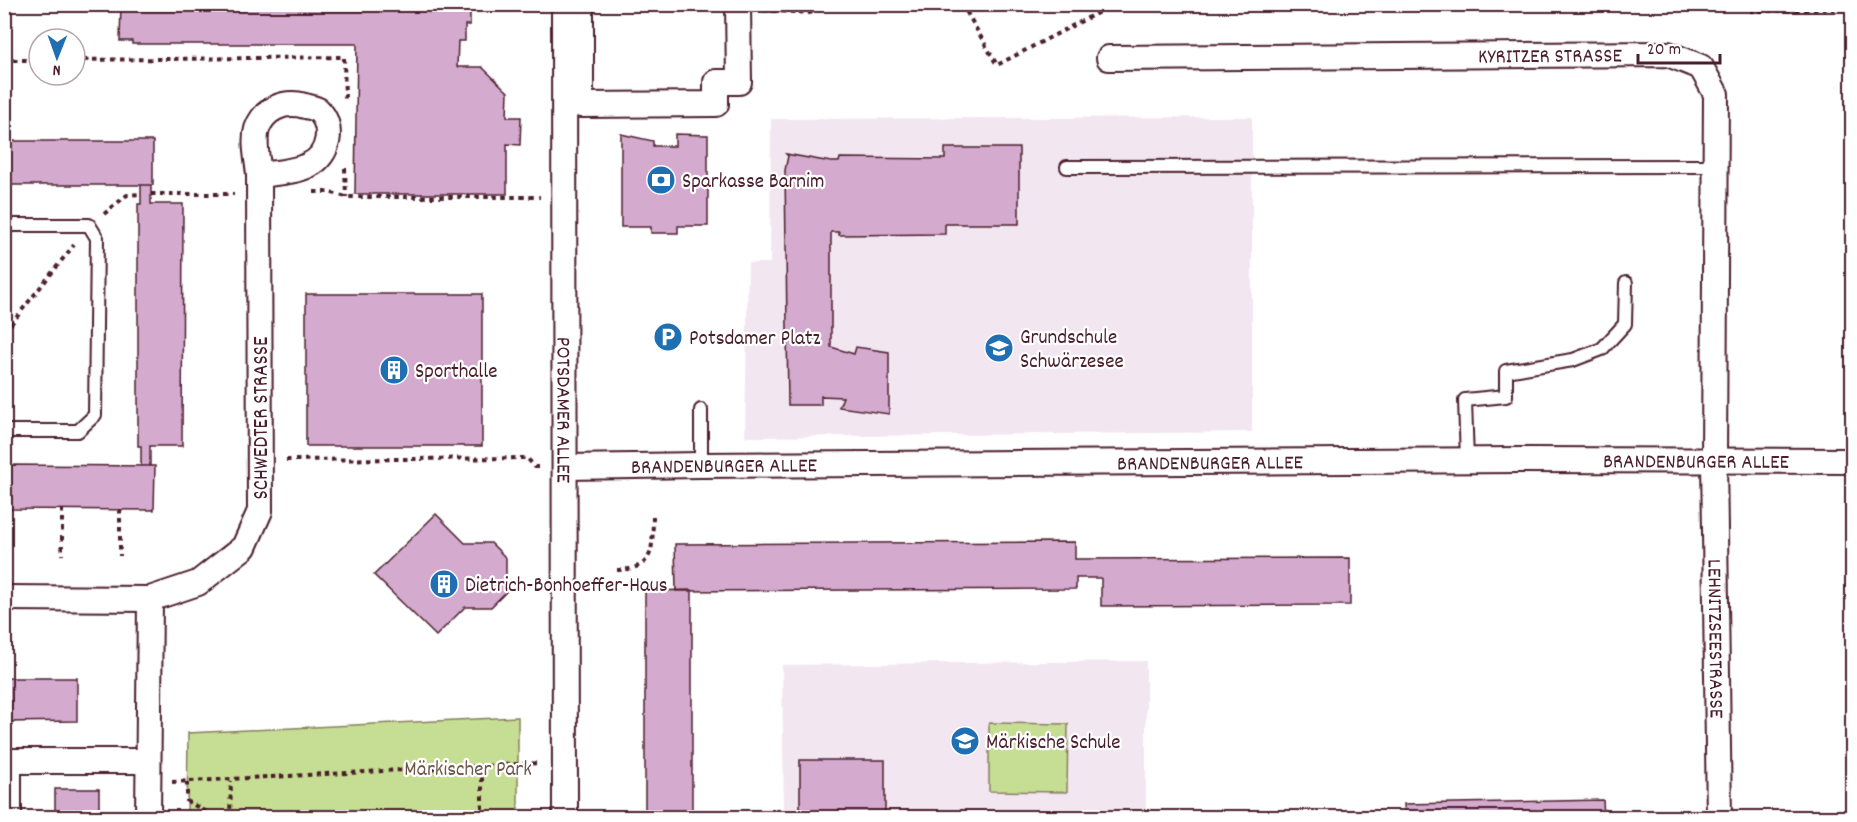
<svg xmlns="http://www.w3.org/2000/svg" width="1857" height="822" font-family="Dekko,sans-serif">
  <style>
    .built { fill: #f2e6f1 }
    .green { fill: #c6de93; stroke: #887e5f; stroke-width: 1.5 }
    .building { fill: #d4aacf; stroke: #4a1f2b; stroke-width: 1.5 }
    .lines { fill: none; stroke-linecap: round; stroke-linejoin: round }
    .lane-casing { stroke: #4a1f2b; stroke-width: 16 }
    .street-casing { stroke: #4a1f2b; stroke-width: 28 }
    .path { stroke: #4a1f2b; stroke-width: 4; stroke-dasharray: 4.5 4.5; stroke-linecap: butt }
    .lane { stroke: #fff; stroke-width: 12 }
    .street { stroke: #fff; stroke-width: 24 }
    .labels { text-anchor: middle; stroke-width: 4.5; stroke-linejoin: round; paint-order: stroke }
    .street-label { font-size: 21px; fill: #4a1f2b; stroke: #fff }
    .poi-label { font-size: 21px; fill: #4a1f2b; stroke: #fff; text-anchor: start }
    .park-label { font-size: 21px; fill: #6f584a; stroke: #fff }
  </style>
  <rect width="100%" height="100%" fill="#fff"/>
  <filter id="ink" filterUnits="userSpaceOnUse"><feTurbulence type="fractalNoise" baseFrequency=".0167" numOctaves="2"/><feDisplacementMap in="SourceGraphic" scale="12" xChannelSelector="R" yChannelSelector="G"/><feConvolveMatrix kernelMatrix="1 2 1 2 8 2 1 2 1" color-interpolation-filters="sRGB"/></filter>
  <g filter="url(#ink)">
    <path class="built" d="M1252,117V432L745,437L748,263H770L771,119Z
      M1146,661V817H784L782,665Z"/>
    <path class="green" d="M518,717V817H187L188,733Z
      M989,723L1068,724L1067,792L989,791Z"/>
    <path class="building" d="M121,4H465V12H470V25H465V41H458L457,67H482L508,92L507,117H521L520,145L507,144V194H355L357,44H132V41H120Z
      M621,134L653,141V146H675V134L708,135V226H678V233H651V227H621Z
      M4,141H153V185H4Z
      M945,148H1019V224H945V234L839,235V232H831V347L854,354L856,347L889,352V414L839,407L843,397L821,396V405H788L785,170L788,156L786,154L831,162H839L840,158L945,159Z
      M141,185H151V204H183L182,446H150V466H141V446H138V204H141Z
      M306,294H482V446H306Z
      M4,465L155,466L154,510L4,509Z
      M436,514L465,543H491L506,558V592L491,607H465L436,636L374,575Z
      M1075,542V559L1350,558V605L1101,606V578H1076V589L676,591L675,544Z
      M692,590V818H645V591Z
      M4,678H77V721L4,722Z
      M800,760H885V818H800Z
      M55,789H99V818H55Z
      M1603,800L1604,818H1405L1404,804Z"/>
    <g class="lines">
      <g class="lane-casing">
        <path id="lane" d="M1067,167L1715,166
          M4,225H89L97,238L95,415L78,431H4
          M1467,461L1465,400L1506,396V371L1573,360L1602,349L1625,324L1626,283
          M701,465V410"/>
      </g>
      <g class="street-casing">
        <g id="street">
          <path id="s1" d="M564,4L565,818"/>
          <path d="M581,4V105L716,104V82H739L738,4"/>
          <path id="s2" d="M1109,58L1668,54L1701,67L1716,94L1714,460L1719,818"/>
          <path id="s3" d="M566,467L701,465L1521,460L1852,461"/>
          <path d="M4,598L150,599L198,583L244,547L260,511L259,175C275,173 295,172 309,165C329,156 335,126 318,110C315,108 309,107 305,106C284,100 264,109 257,129C253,142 258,162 259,175"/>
          <path d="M4,761H148"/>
          <path d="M9,818V761"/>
          <path d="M148,818L150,599"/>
        </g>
      </g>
      <path class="path" d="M962,4L997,65L1099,12
        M1748,4V11L1852,9
        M763,10L810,13L831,4
        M4,60H39
        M75,60L344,57L345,100
        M345,168L346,197
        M314,192H329L346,197H540
        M151,194H234
        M104,214L127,195L141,194
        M4,330L7,329L74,245
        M286,460L527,458L535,467H538
        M62,509V555
        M120,509V556
        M617,570C656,569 652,549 653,517
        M172,782L539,763
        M187,782V801L217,818
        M230,818L231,781
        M482,818V765"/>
      <use href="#lane" class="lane"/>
      <use href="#street" class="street"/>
    </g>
  </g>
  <defs>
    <g id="bank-disc" transform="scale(1.5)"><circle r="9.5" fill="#1f6fb2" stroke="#fff"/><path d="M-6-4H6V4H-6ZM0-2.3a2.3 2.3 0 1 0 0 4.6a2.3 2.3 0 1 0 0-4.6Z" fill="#fff"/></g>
    <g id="parking-disc" transform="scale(1.5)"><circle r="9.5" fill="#1f6fb2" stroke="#fff"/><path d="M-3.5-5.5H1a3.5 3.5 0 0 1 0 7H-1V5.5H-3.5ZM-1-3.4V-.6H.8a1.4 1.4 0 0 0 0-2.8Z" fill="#fff"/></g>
    <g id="school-disc" transform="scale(1.5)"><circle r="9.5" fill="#1f6fb2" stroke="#fff"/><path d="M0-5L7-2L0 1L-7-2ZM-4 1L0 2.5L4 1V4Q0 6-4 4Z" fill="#fff"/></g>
    <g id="building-disc" transform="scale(1.5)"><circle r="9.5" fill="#1f6fb2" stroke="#fff"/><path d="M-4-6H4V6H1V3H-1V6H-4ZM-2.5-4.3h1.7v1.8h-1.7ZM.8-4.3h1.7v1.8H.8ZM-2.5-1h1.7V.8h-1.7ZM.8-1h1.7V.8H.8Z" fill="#fff"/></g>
  </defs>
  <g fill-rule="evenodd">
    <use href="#bank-disc" x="661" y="180"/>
    <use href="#parking-disc" x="668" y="337"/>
    <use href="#school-disc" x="999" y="348"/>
    <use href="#building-disc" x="394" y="370"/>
    <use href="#building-disc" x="444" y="584"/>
    <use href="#school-disc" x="965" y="741"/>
  </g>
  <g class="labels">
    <g class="street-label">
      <text dy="7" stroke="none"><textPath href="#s2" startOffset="441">KYRITZER STRASSE</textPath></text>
      <text dy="7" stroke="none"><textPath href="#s1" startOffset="406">POTSDAMER ALLEE</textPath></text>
      <text transform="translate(260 418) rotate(-90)" y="7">SCHWEDTER STRASSE</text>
      <text dy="7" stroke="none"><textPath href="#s3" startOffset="1130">BRANDENBURGER ALLEE</textPath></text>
      <text dy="7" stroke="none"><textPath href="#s3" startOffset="644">BRANDENBURGER ALLEE</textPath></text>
      <text dy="7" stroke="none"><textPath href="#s3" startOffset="158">BRANDENBURGER ALLEE</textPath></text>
      <text dy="7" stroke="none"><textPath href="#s2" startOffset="1170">LEHNITZSEESTRASSE</textPath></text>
    </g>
    <g class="poi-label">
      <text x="682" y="187">Sparkasse Barnim</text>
      <text x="1020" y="343">Grundschule<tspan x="1020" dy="24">Schwärzesee</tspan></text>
      <text x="689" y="344">Potsdamer Platz</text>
      <text x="415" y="377">Sporthalle</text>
      <text x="465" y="591">Dietrich-Bonhoeffer-Haus</text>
      <text x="986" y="748">Märkische Schule</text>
    </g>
    <g class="park-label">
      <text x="468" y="775">Märkischer Park</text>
    </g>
  </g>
  <rect width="1857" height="822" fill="none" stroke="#fff" stroke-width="24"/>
  <rect x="12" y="12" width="1833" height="798" fill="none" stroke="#4a1f2b" stroke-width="2" filter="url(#ink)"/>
  <g transform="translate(57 57) rotate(181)"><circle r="28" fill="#ffffff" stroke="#b7a5aa" stroke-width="1.5"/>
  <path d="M0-4.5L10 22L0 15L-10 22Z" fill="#1f6fb2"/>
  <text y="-9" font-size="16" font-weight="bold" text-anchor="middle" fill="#4a1f2b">N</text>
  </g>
  <path d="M1638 54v9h82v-9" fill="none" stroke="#4a1f2b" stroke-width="3"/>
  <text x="1647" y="54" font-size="18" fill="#4a1f2b" stroke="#ffffff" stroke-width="4.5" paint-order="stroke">20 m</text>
</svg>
